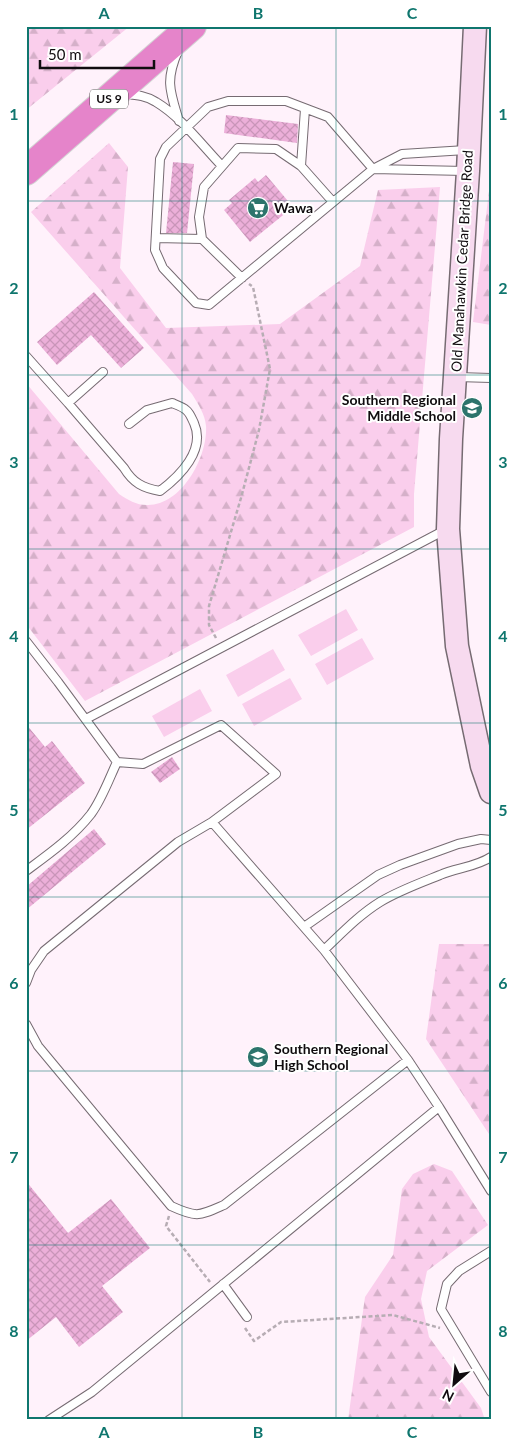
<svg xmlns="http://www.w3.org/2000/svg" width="517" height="1446" font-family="Lato,sans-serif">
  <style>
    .forest { fill: url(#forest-firs) }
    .green { fill: #faceec }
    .building { fill: url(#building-cross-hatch) }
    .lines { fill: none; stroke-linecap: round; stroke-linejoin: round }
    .lane-casing { stroke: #766b72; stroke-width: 10 }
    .secondary-casing { stroke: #766b72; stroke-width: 25 }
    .highway-casing { stroke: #d4d3d4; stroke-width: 30 }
    .path { stroke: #b7adb4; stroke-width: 2.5; stroke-dasharray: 4 2.5; stroke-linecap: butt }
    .lane { stroke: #fff; stroke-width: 8 }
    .secondary { stroke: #f7daef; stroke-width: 22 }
    .highway { stroke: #e584ca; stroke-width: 28 }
    .grid { fill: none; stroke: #0f766e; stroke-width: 1; stroke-opacity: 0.55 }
    .labels { text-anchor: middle; stroke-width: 4; stroke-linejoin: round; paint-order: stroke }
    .shield { fill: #fff; stroke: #585557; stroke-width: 1 }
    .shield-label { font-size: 12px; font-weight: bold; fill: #100c0f }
    .poi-label { font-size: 14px; font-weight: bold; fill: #100c0f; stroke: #fff; text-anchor: start }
    .street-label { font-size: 14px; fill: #100c0f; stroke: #fff }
    .neatline { fill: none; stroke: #0f766e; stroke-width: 2 }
    .grid-label { font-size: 16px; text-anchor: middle; font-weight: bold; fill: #0f766e }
  </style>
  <defs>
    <pattern id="forest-firs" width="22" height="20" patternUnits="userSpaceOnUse" patternTransform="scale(1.25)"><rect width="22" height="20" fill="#faceec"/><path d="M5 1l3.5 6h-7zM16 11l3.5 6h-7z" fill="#d5b0c9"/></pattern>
    <pattern id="building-cross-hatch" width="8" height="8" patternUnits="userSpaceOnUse" patternTransform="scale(1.25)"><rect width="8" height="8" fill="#ecafd9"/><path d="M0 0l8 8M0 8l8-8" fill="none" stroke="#c995b9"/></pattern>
  </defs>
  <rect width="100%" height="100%" fill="#fff2fb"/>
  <path class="forest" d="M26,26H130L26,110Z
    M109,143L128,167L120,268L166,328L280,324L360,266L378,190L440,187L414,494V527L85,701L26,624V383L119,494C128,500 136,505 147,505C182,506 208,456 206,426C205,414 198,404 192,394L31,212Z
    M490,183H491V325L473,322Z
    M439,944H491V1137L426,1039Z
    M434,1164L452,1171L488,1225L427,1271L421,1299L429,1337L481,1408L485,1420H348L365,1297L393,1255L402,1189L413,1174Z"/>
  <path class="green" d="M346,609L358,630L311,656L298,635Z
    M362,638L374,659L327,685L315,664Z
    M273,649L285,670L238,697L226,675Z
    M290,678L302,699L254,726L242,704Z
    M200,689L212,711L164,737L152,716Z"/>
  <path class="building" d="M226,115L298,124L297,143L224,133Z
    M173,162L194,164L187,233H166Z
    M266,175L293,207L250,242L224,210L232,203L229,200L255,178L258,182Z
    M94,292L144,348L121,368L91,335L57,365L37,342Z
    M26,724L45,747L52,741L85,783L26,830Z
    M172,757L180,769L160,783L151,772Z
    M94,829L106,844L26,910V887Z
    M26,1181L68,1233L111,1199L150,1248L102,1286L123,1312L79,1347L56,1317L26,1341Z"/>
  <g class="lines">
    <g class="lane-casing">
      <path id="lane" d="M178,51C165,81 170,91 179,121
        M126,94C137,95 147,96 156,102C181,117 201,144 221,165
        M301,166L305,109
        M465,171L373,169L328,117L286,101H228L208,107L166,147L160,159L155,250L163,268L196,303L209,305L373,169L402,154L466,150
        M156,238L202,239
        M242,278L202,239L199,217L204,187L238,148L276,149L301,166L333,202
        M26,356L68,403L103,372
        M457,377L491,378
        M68,403L124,468C133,483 143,488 160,491C180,476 206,450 194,423C192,419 190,413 186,410C183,407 177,405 172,403L147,410L129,424
        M26,641L58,682L117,762L143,764L221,725L276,774L212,822L178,842L44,951L31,970L26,983
        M86,719L445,530
        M212,822L324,950L408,1060L439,1107L491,1191
        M26,871C49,854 73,837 91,814C102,799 109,779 117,762
        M304,927L378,875L400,865L458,844L481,839L491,840
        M324,950C342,933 359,915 380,902C398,891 420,883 440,875C456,868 476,867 491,857
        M26,1024L38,1046L171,1206C197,1218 199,1216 224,1205L408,1060
        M491,1251L459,1271L447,1284L441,1309L491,1392
        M223,1284L247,1317
        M49,1420L92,1392L439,1107"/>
    </g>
    <g class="secondary-casing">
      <path id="secondary" d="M475,26L468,171L451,439L448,529L457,646L482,766L491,792"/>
    </g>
    <g class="highway-casing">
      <path id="highway" d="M26,171L192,26"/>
    </g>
    <path class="path" d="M216,638L209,625V606L241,498L259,430L270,369L253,287L249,284
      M169,1216L166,1226L210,1282
      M245,1328L254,1341L281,1322L393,1315L440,1328"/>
    <use href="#lane" class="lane"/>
    <use href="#secondary" class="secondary"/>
    <use href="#highway" class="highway"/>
  </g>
  <path class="grid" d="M182,26V1420M336,26V1420M26,201H491M26,375H491M26,549H491M26,723H491M26,897H491M26,1071H491M26,1245H491"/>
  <defs>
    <g id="supermarket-disc" transform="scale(1.125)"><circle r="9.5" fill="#2c746c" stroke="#fff"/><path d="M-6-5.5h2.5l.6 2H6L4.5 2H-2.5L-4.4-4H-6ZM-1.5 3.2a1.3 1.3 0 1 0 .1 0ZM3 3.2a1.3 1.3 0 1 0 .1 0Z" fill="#fff"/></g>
    <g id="school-disc" transform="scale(1.125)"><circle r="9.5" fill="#2c746c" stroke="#fff"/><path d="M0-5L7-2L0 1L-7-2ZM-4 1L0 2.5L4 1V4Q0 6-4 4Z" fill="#fff"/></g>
  </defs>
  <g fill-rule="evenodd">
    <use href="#supermarket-disc" x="258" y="208"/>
    <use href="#school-disc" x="472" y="408"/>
    <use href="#school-disc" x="258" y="1057"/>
  </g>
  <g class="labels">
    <rect class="shield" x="90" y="89.5" width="38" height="19" rx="4"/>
    <g class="shield-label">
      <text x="109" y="103">US 9</text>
    </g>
    <g class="poi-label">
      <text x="274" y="213">Wawa</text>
      <text x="456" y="405" text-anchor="end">Southern Regional<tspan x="456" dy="16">Middle School</tspan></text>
      <text x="274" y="1054">Southern Regional<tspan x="274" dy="16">High School</tspan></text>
    </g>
    <g class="street-label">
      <text transform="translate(462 261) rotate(-87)" y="5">Old Manahawkin Cedar Bridge Road</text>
    </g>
  </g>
  <rect width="517" height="1446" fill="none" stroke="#ffffff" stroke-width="55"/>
  <g transform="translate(454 1384) rotate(207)" stroke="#ffffff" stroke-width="4" paint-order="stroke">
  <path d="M0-4L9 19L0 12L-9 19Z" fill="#100c0f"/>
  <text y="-8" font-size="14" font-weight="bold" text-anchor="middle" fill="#100c0f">N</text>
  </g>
  <path d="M40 60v8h114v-8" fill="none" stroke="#100c0f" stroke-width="2.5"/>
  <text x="48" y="60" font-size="15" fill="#100c0f" stroke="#ffffff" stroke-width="4" paint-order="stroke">50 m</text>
  <rect x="28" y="28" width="462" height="1390" class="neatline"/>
  <g class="grid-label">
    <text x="104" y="19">A</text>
    <text x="258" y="19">B</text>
    <text x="412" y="19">C</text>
    <text x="14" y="120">1</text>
    <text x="503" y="120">1</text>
    <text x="14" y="294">2</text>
    <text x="503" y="294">2</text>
    <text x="14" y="468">3</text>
    <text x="503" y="468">3</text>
    <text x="14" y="642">4</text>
    <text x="503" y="642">4</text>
    <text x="14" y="816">5</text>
    <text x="503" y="816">5</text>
    <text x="14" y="989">6</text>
    <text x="503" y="989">6</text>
    <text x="14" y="1163">7</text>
    <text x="503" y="1163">7</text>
    <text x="14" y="1337">8</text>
    <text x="503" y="1337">8</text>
    <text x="104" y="1438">A</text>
    <text x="258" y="1438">B</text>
    <text x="412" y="1438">C</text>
  </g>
</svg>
